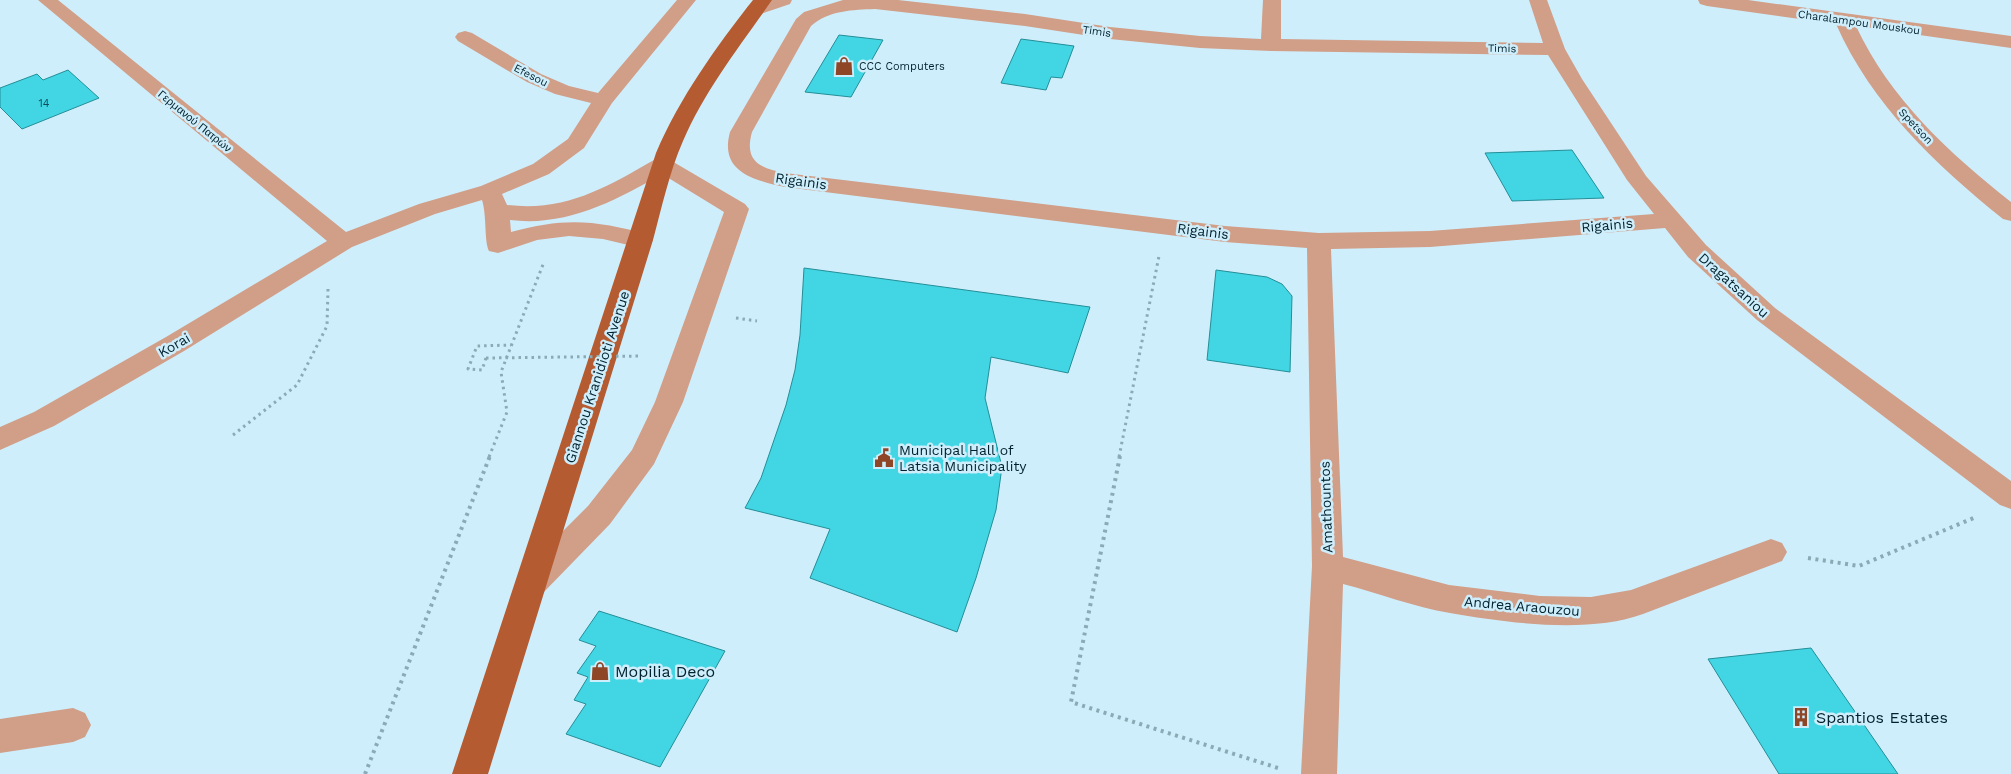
<svg xmlns="http://www.w3.org/2000/svg" width="2011" height="774" font-family="'Work Sans',sans-serif">
  <style>
    .building { fill: #42d6e4; stroke: #238e97 }
    .lines { fill: none; stroke-linecap: round; stroke-linejoin: round }
    .path-far1 { stroke: #8aaab6; stroke-width: 3; stroke-dasharray: 2.5 4; stroke-linecap: butt }
    .path { stroke: #8aaab6; stroke-width: 4; stroke-dasharray: 3 4.5; stroke-linecap: butt }
    .minor { fill: #d19e88; fill-rule: evenodd }
    .major { fill: #b55b31; fill-rule: evenodd }
    .path-bridge { stroke: #8aaab6; stroke-width: 3; stroke-dasharray: 2.5 4; stroke-linecap: butt }
    .labels { text-anchor: middle; stroke-width: 5; stroke-linejoin: round; paint-order: stroke }
    .far-street-label { font-size: 11px; fill: #00212d; stroke: #cfeefb }
    .far-poi-label { font-size: 11px; fill: #00212d; stroke: #cfeefb; text-anchor: start }
    .number-label { font-size: 11px; fill: #104e5b }
    .street-label { font-size: 14px; fill: #00212d; stroke: #cfeefb }
    .poi-label { font-size: 14px; fill: #00212d; stroke: #cfeefb; text-anchor: start }
    .near-poi-label { font-size: 16px; fill: #00212d; stroke: #cfeefb; text-anchor: start }
  </style>
  <rect width="100%" height="100%" fill="#cfeefb"/>
  <path class="building" d="M839,35L883,40L851,97L805,92Z
    M1021,39L1074,46L1062,78L1051,77L1046,90L1001,83Z
    M68,70L99,98L22,129L0,107V88L37,74L43,80Z
    M1572,150L1604,198L1512,201L1485,153Z
    M804,268L1090,307L1068,373L991,357L985,398L1002,467L996,510L976,578L957,632L810,578L830,529L745,508L761,478L786,405L795,370L800,335Z
    M1216,270L1267,277L1282,284L1292,296L1290,372L1207,360Z
    M599,611L725,651L660,767L566,734L586,704L574,700L588,677L577,673L596,646L579,640Z
    M1811,648L1898,774H1779L1708,659Z"/>
  <g class="lines">
    <path class="path-far1" d="M736,318L757,321
      M486,358L482,370L468,369L477,346L511,345
      M233,435L297,385L327,326L328,289
      M489,457L507,412L501,372L544,262
      M1119,457L1159,256"/>
    <path class="path" d="M1120,456L1071,702L1278,768
      M1808,558L1859,566L1976,517
      M365,774L490,456"/>
    <path class="minor" d="M38,0H58L346,232L419,204L481,186L533,164L568,139L591,103L555,94L527,82L458,41L455,37L458,33L465,31L472,33L541,74L569,86L598,93L677,0H696L612,103L584,148L549,174L502,194L507,205C565,212 605,188 654,160L662,158L670,160L745,204L749,209L683,402L654,464L610,524L542,594L531,598L520,594L515,584L520,574L588,506L632,450L655,402L724,212L662,174C615,201 566,227 510,220L511,232C565,217 596,220 650,235L653,240L650,245L641,248L603,239L569,236L537,240L498,253L489,251C484,241 487,216 482,200L435,214L352,247L184,351L54,426L0,450V427L34,412L166,337L327,241Z
      M765,0H792L790,4L755,16L748,14L746,10L748,6Z
      M843,0H898L1025,14L1110,27L1200,36L1261,39L1263,0H1281V39L1543,43L1529,0H1547L1565,49L1582,79L1646,176L1706,245L1775,308L2011,481V509L2000,505L1757,320L1688,257L1665,228L1430,247L1331,249L1343,557L1449,585L1540,596L1591,597L1631,590L1771,539L1782,543L1787,552L1782,561L1643,614C1588,634 1508,623 1450,613C1414,607 1378,593 1343,584L1337,774H1301L1312,566L1307,248L1225,242L785,187C754,180 719,172 730,132L796,19L804,12ZM875,9L1025,26L1110,39L1200,48L1271,51L1548,55L1627,180L1654,214L1430,231L1319,233L1225,226L785,173C759,168 744,161 752,132L811,26C829,10 853,10 875,9Z
      M1698,0H1748L2011,36V48L1856,26C1890,99 1949,153 2011,202V221L2003,219C1935,164 1872,105 1836,24L1707,6L1700,4Z
      M73,708L85,713L91,725L85,737L73,742L0,753V719Z"/>
    <path class="major" d="M753,0H772C740,46 705,90 683,141C669,173 662,207 653,240L488,774H452L656,153C680,97 716,47 753,0Z"/>
    <path class="path-bridge" d="M486,358L642,356"/>
  </g>
  <defs>
    <g id="shop-bare" transform="scale(1.5)"><path d="M-5-2.5h2.3a2.7 3.5 0 0 1 5.4 0H5L5.5 6h-11ZM-1.5-2.5h3a1.5 2.3 0 0 0-3 0Z" fill="#8f4626" stroke="#cfeefb" stroke-width="2.5" paint-order="stroke"/></g>
    <g id="civic-bare" transform="scale(1.5)"><path d="M-.6-6.5H3V-4.5H.6V-3L4-1V1h2V6H-6V1h2V-1L-.6-3ZM-1.2 2.5V6h2.4V2.5Z" fill="#8f4626" stroke="#cfeefb" stroke-width="2.5" paint-order="stroke"/></g>
    <g id="building-bare" transform="scale(1.5)"><path d="M-4-6H4V6H1V3H-1V6H-4ZM-2.5-4.3h1.7v1.8h-1.7ZM.8-4.3h1.7v1.8H.8ZM-2.5-1h1.7V.8h-1.7ZM.8-1h1.7V.8H.8Z" fill="#8f4626" stroke="#cfeefb" stroke-width="2.5" paint-order="stroke"/></g>
  </defs>
  <g fill-rule="evenodd">
    <use href="#shop-bare" x="844" y="66"/>
    <use href="#civic-bare" x="884" y="458"/>
    <use href="#shop-bare" x="600" y="671"/>
    <use href="#building-bare" x="1801" y="717"/>
  </g>
  <g class="labels">
    <g class="far-street-label">
      <text transform="translate(1859 22) rotate(8)" y="4">Charalampou Mouskou</text>
      <text transform="translate(1097 31) rotate(8)" y="4">Timis</text>
      <text transform="translate(1502 48) rotate(1)" y="4">Timis</text>
      <text transform="translate(531 75) rotate(27)" y="4">Efesou</text>
      <text transform="translate(195 121) rotate(39)" y="4">Γερμανού Πατρών</text>
      <text transform="translate(1916 126) rotate(47)" y="4">Spetson</text>
    </g>
    <g class="far-poi-label">
      <text x="859" y="70">CCC Computers</text>
    </g>
    <g class="number-label">
      <text x="44" y="107">14</text>
    </g>
    <g class="street-label">
      <text transform="translate(801 181) rotate(8)" y="5">Rigainis</text>
      <text transform="translate(1607 225) rotate(-5)" y="5">Rigainis</text>
      <text transform="translate(1203 231) rotate(7)" y="5">Rigainis</text>
      <text transform="translate(1734 285) rotate(42)" y="5">Dragatsaniou</text>
      <text transform="translate(174 345) rotate(-30)" y="5">Korai</text>
      <text transform="translate(597 377) rotate(-72)" y="5">Giannou Kranidioti Avenue</text>
      <text transform="translate(1326 507) rotate(-92)" y="5">Amathountos</text>
      <text transform="translate(1522 606) rotate(5)" y="5">Andrea Araouzou</text>
    </g>
    <g class="poi-label">
      <text x="899" y="455">Municipal Hall of<tspan x="899" dy="16">Latsia Municipality</tspan></text>
    </g>
    <g class="near-poi-label">
      <text x="615" y="677">Mopilia Deco</text>
      <text x="1816" y="723">Spantios Estates</text>
    </g>
  </g>
</svg>
